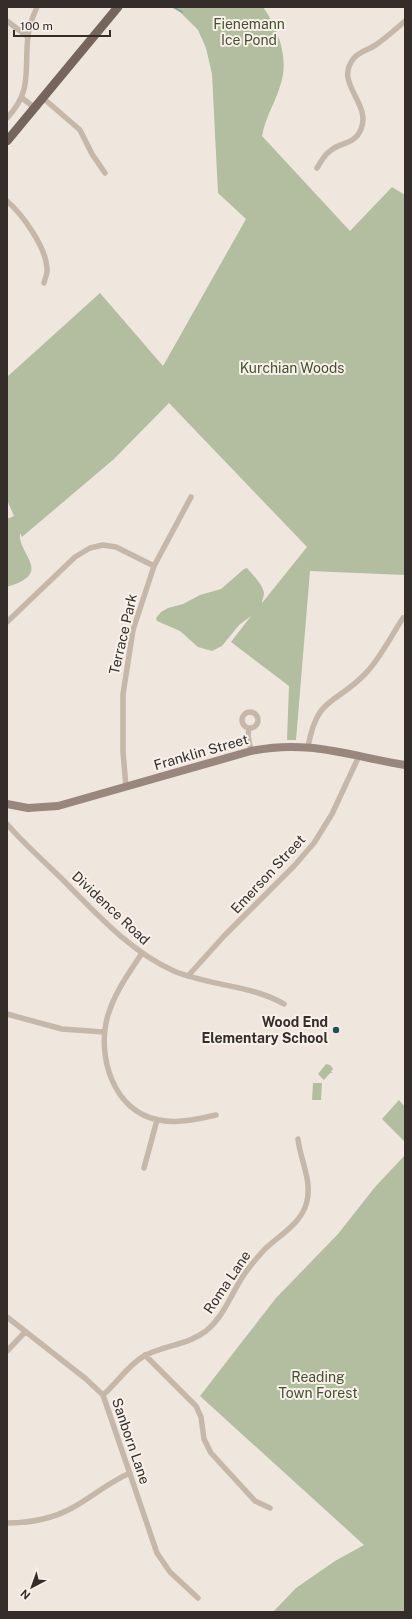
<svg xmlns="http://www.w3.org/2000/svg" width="412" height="1619" font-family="'Public Sans',sans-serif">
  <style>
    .green { fill: #b3bda0 }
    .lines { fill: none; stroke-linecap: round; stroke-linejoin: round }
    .stream { stroke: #80a7a9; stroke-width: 2 }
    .street { stroke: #c6b7ab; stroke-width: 5.5 }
    .secondary { stroke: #99877d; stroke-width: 8 }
    .primary { stroke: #75655c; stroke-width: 9 }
    .poi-dot { fill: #244f51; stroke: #f7f1ea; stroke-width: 1.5 }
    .labels { text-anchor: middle; stroke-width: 4; stroke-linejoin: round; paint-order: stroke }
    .park-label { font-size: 14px; fill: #455030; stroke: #f7f1ea }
    .street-label { font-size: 14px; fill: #352d2a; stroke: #f7f1ea }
    .poi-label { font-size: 14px; font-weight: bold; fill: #352d2a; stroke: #f7f1ea; text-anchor: end }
  </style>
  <rect width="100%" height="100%" fill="#efe7de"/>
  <path class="green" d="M175,7H263C278,28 289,58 281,83C276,102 266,115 262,136L350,231L392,187L405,195V575L310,571L296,740H287L289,686L231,642L251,616L239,625L222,646L212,651L198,647L180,631L157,621L156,618L161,612L168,608L183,604L200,595L221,589L244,569L247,568C252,574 263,585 264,593C264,596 262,600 262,603L307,547L169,403L114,459L22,537L20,533C17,554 55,573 7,587V519L14,516L7,500V377L100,293L163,366L246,219L218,193L212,74L206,48L198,30Z
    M326,1064L330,1065L333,1069L331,1072L333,1073H330L324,1080L318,1074Z
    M313,1083H322L321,1100H312Z
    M399,1100L405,1107V1142L382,1119Z
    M405,1155V1612H273L296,1588L335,1561L364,1545L200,1396L276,1298L338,1234L375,1187Z"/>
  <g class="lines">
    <path class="stream" d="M173,7L182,12"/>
    <path class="street" d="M7,21L28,37
      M22,98L35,108
      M43,98L80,130L92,154L105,173
      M7,118C33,91 24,70 28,36C29,26 33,16 37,7
      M317,168C321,162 324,155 330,151C340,142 355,145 361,129C372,103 333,83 354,58C360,51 369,50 377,44C387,37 396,29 405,21
      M7,201C22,214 46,247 47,268C48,273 45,278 44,283
      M7,622L75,557L90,548L103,545L116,547L154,566
      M242 720a8 8 0 1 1 16 0a8 8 0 1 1-16 0Z
      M249,728L248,736L251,751
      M308,747C317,695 336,705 366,673C381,657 391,636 403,618
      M126,787L123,752V694L133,630L154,566L191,497
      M7,824C23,843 43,860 60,877C95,912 129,951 174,971C209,986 252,985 284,1004
      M142,953C129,973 115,992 108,1015C96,1055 113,1112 159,1120C178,1124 197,1119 216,1115
      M188,976L224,936L294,866L314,843L332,814L359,756
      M7,1014L62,1029L104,1032
      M144,1168L157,1120
      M7,1317L86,1379L103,1395L157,1553L170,1572L198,1598
      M7,1351L25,1332
      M145,1355L196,1406L201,1417L204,1439L211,1453L255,1501L270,1508
      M103,1395C117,1383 128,1365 144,1356C164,1345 188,1345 206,1331C223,1317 229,1299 240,1281C246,1270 255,1260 264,1250C279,1235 302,1224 307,1201C312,1180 300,1159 298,1139
      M7,1523C30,1523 52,1519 72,1508C92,1497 109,1482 130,1473"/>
    <path class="secondary" d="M7,804L28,808L58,806L251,751C308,739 350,756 405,765"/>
    <path class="primary" d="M7,141L118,7"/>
  </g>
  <circle class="poi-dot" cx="336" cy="1030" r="4"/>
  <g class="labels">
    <g class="park-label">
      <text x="249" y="29">Fienemann<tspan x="249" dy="16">Ice Pond</tspan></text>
      <text x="292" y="373">Kurchian Woods</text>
      <text x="318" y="1382">Reading<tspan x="318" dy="16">Town Forest</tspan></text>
    </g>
    <g class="street-label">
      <text transform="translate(123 634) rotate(-77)" y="5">Terrace Park</text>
      <text transform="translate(201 752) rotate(-16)" y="5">Franklin Street</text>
      <text transform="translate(268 874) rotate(-47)" y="5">Emerson Street</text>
      <text transform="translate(111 908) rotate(43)" y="5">Dividence Road</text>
      <text transform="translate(227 1282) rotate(-56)" y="5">Roma Lane</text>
      <text transform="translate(131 1441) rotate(71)" y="5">Sanborn Lane</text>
    </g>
    <g class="poi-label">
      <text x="328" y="1027">Wood End<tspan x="328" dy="16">Elementary School</tspan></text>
    </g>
  </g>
  <rect width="412" height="1619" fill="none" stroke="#352d2a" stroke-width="16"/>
  <g transform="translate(32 1587) rotate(221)" stroke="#f7f1ea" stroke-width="3" paint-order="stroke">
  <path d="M0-3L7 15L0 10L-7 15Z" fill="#352d2a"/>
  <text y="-6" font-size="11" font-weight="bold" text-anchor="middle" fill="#352d2a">N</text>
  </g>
  <path d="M14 30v6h96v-6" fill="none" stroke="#352d2a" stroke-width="2"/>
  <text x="20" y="30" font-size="12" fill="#352d2a" stroke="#f7f1ea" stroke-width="3" paint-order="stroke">100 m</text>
</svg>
